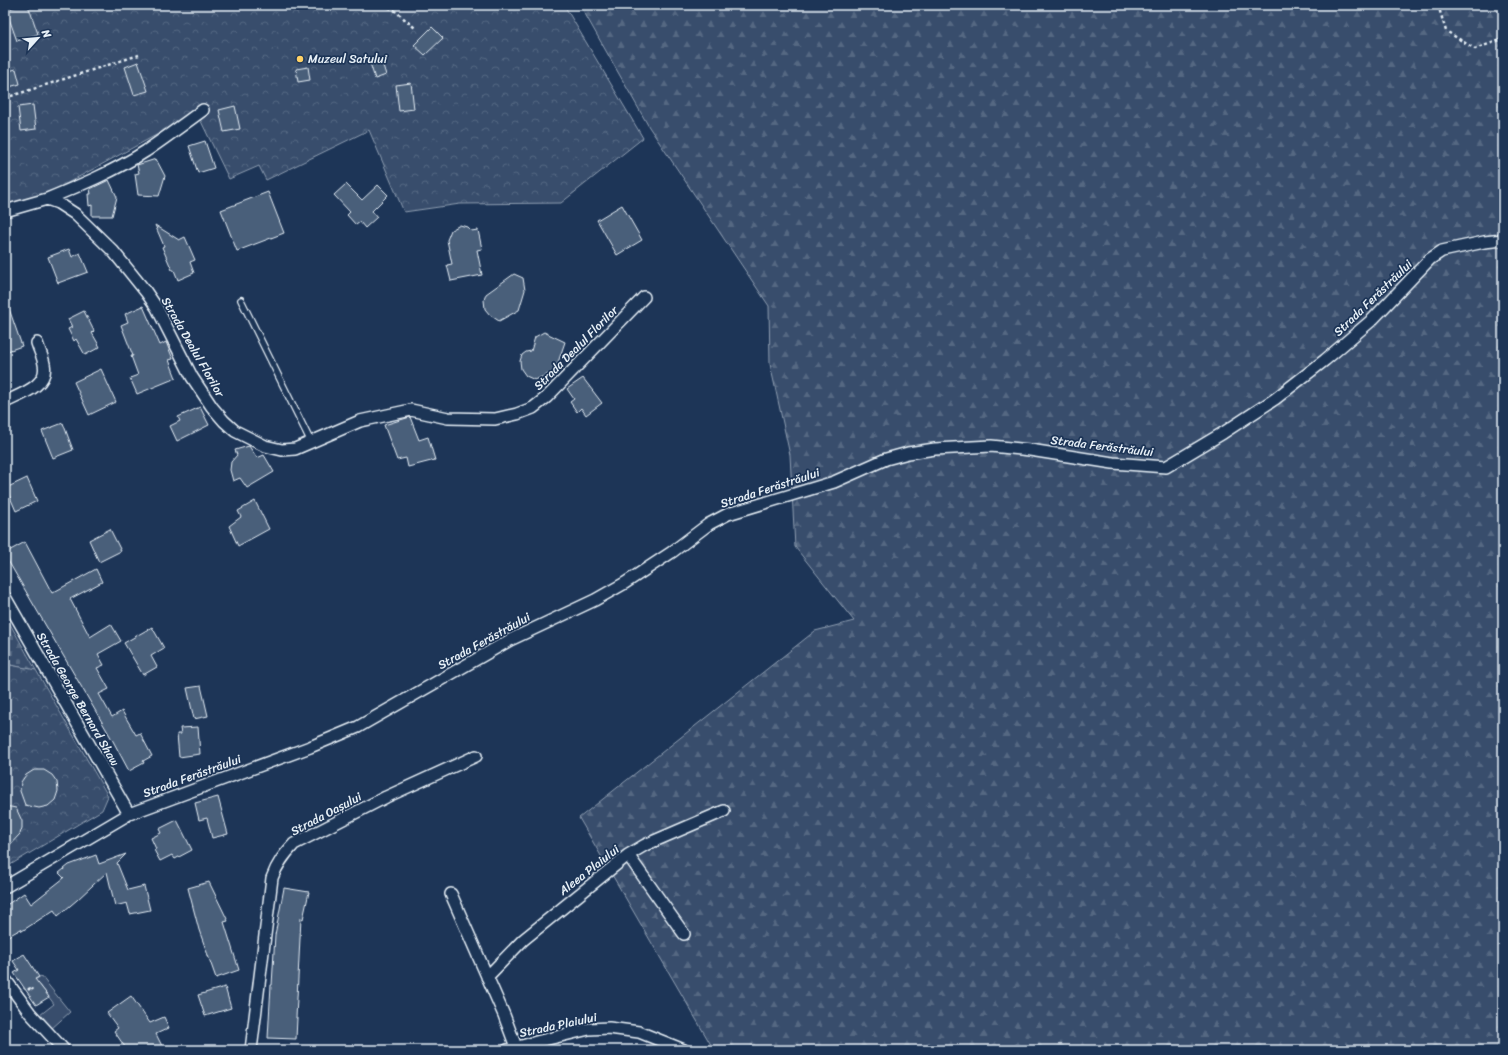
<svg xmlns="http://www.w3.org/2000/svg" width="1508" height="1055" font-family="Sriracha,sans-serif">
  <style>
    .grass { fill: #374d6c; stroke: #909fb2 }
    .forest { fill: url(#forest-firs); stroke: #909fb2 }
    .cemetery { fill: url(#cemetery-stones); stroke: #909fb2 }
    .park { fill: url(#park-crowns); stroke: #909fb2 }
    .building { fill: #495e7a; stroke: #e8f1f8 }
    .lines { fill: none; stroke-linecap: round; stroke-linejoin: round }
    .service-casing { stroke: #e8f1f8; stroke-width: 8 }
    .minor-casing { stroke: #e8f1f8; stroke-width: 14 }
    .path { stroke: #e8f1f8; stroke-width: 2.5; stroke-dasharray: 3 3; stroke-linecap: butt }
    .service { stroke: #1d3557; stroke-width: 5.5 }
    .minor { stroke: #1d3557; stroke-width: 11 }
    .poi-dot { fill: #ffd166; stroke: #1d3557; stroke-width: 1.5 }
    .labels { text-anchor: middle; stroke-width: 3.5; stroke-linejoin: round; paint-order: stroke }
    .poi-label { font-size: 12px; fill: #e8f1f8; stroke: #1d3557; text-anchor: start }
    .street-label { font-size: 12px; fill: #e8f1f8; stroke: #1d3557 }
  </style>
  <defs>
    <pattern id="forest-firs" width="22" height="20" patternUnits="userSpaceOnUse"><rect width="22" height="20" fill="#374d6c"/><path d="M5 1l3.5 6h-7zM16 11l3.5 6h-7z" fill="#546782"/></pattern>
    <pattern id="cemetery-stones" width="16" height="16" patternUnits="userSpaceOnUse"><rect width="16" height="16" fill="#374d6c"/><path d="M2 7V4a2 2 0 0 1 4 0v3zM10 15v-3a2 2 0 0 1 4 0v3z" fill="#546782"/></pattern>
    <pattern id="park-crowns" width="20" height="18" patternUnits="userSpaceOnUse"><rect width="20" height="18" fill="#374d6c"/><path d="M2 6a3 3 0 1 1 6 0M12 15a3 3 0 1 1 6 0" fill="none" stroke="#546782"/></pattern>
  </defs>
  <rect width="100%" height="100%" fill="#1d3557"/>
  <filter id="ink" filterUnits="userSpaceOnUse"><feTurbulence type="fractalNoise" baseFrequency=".025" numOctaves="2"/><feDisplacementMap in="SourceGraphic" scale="8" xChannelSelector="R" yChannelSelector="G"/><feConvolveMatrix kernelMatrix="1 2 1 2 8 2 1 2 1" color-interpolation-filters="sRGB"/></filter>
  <g filter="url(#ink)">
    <path class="grass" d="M41,976L70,1012L51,1029L40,1015L54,1004L40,985L35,988L32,985L25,990L23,988Z"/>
    <path class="forest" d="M580,5H1503V1050H714L579,818L815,631L854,621L795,547L790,455L770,364L769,306L649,127Z"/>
    <path class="cemetery" d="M5,615L36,670L5,664Z"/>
    <path class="park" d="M5,5H564L643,138L561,203L460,204L404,212L369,130L266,180L259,166L229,179L197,113L47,194L5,205Z
      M5,664L36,670L108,796L102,810L5,868Z"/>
    <path class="building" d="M20,5H28L38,34L17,41L6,10Z
      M432,27L443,38L425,55L414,45Z
      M381,59L386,75L375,79L370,63Z
      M138,62L148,91L134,95L125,67Z
      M308,67L310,80L298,82L296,69Z
      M16,69L20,84L5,88V72Z
      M411,83L414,109L399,111L396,85Z
      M33,105L36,129L21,131L18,107Z
      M235,106L240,129L224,132L219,110Z
      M205,141L214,168L198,173L189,146Z
      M156,159L165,176L159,196L138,195L135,174L139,173L137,165Z
      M109,180L117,197L112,216H92V205L89,206L88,194H91L90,189Z
      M346,184L362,200L378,185L388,195L372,211L377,217L365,228L360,222L356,225L347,215L350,212L334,195Z
      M268,192L284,233L237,251L221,210Z
      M622,205L642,240L617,255L597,220Z
      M155,225L179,240L185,237L195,260L190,262L194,273L178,280L174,270H172L162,247L164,246Z
      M460,225L467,227L471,231L478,230L482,249L477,250L482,275L451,281L447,265L452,264L447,240L451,230Z
      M69,249L72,257L80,253L88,272L58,283L48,257Z
      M514,274L523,278L525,290L519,310L499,321L490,315L485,309L484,300L486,294Z
      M5,303H7L22,346L5,352Z
      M143,306L160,345L166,342L173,359L169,360L176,378L137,394L130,378L138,375L131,356H133L121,325L128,322L125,314Z
      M84,311L94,331L92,333L100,347L85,355L76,339L74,341L68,329L72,327L68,319Z
      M544,332L565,342L555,371L535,380L526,376L521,369L520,361L522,355L526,352L531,351L535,337Z
      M101,369L116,402L89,415L74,382Z
      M583,378L602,403L586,415L581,408L577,412L570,402L574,399L567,389Z
      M200,407L209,425L177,441L170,426L180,421L178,417Z
      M410,417L419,440L428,437L435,460L408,467L406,458L397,460L384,425Z
      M63,423L73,450L53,458L42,431Z
      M249,446L257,458L264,455L274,472L247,488L240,478L233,481L230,470L231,462L237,455L235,450Z
      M27,478L37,501L16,511L6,488Z
      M255,501L269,529L238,546L229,526L241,517L238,511Z
      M110,529L121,551L99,562L89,540Z
      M25,542L52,593L96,569L102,582L70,599L90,637L111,624L121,641L98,654L104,665L97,668L109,689L99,694L112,717L122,711L136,735L140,733L152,756L143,761L144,763L129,771L113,741L7,559L8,558L5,553Z
      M152,627L164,648L151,656L157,667L143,675L124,643Z
      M201,686L208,716L194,719L187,688Z
      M198,727L200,754L179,757L177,734H181L180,728Z
      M34,770H44L52,775L57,782L58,791L55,800L48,806L39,808L25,805L20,791L21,782L26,775Z
      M218,797L228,834L212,838L207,818L199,820L195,803Z
      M5,806L16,808L22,821V828L20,834L5,850Z
      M177,820L192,850L175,859L172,855L160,861L154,850L156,849L151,838L161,833L159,829Z
      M126,854L117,863L128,890L144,886L150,910L130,914L127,903L115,906L107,872L77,900L58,916L54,910L22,931L21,929L5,938V906L24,893L31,904L64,878L59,873L69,865L96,855L99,864Z
      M209,882L228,921L224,922L239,970L216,978L199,930L188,888Z
      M284,888L309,892L303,919L301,918L296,1018H297L296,1039L268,1038L271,985H272L275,935Z
      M24,954L39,977L35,979L49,997L36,1005L14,973L19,970L13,961Z
      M225,987L231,1008L205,1016L198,995Z
      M131,996L150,1023L164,1017L169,1028L156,1034L164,1050H127L114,1031L118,1028L107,1013Z"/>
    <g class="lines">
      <g class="service-casing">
        <path id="service" d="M5,6L8,5
          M241,300L311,442"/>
      </g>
      <g class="minor-casing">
        <path id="minor" d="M47,199C81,185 115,171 146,151C165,138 184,124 203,110
          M5,211L47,199L58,203L75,214L113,251L146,292L157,308L192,377L212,407L224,421L235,431L265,446L282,450L295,449L360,421L411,410L448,418L495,419L517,414L533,408L547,397L644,297
          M5,402C21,394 49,386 44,364C43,357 39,350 37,343
          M5,597L129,814
          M628,855L684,934
          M5,887L129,814L310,747L358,727L510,640L595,600L625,583L672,552L709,524L728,514L834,482L886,459L908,453L935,449L991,446L1030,450L1113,463L1166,467L1223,433L1275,399L1325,360L1372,320L1430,259L1442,251L1484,242L1503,240
          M451,894L504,1015L516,1047
          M487,977L523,940L628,855L645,845L724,811
          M5,979L30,1013L64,1050
          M251,1050L272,878C277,864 284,855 294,844L386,797L476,756
          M507,1050L540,1041L589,1029L609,1028L639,1032L684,1050"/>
      </g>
      <path class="path" d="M383,5L394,10L415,28
        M1438,5L1446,31L1475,49L1503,39
        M5,98L139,55
        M28,990L31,987L33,990"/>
      <use href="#service" class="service"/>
      <use href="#minor" class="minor"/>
    </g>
  </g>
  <circle class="poi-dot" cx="300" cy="59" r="4"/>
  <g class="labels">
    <g class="poi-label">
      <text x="308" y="63">Muzeul Satului</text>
    </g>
    <g class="street-label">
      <text transform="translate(1373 298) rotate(-44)" y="4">Strada Ferăstrăului</text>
      <text transform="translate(193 347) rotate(60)" y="4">Strada Dealul Florilor</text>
      <text transform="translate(576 348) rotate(-45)" y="4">Strada Dealul Florilor</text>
      <text transform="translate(1102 446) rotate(7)" y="4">Strada Ferăstrăului</text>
      <text transform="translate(770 488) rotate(-18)" y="4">Strada Ferăstrăului</text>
      <text transform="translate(484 641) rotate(-29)" y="4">Strada Ferăstrăului</text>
      <text transform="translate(78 699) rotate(60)" y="4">Strada George Bernard Shaw</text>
      <text transform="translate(192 776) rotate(-20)" y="4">Strada Ferăstrăului</text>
      <text transform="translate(326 814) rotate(-28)" y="4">Strada Oașului</text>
      <text transform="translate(589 870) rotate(-38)" y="4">Aleea Plaiului</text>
      <text transform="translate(558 1025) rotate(-12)" y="4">Strada Plaiului</text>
    </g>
  </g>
  <rect width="1508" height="1055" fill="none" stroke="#1d3557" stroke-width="20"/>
  <rect x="10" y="10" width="1488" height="1035" fill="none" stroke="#e8f1f8" stroke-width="1.5" filter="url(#ink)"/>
  <g transform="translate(38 38) rotate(63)" stroke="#1d3557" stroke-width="3" paint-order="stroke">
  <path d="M0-3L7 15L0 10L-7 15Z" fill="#e8f1f8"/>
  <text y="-6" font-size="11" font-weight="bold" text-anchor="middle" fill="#e8f1f8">N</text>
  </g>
</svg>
